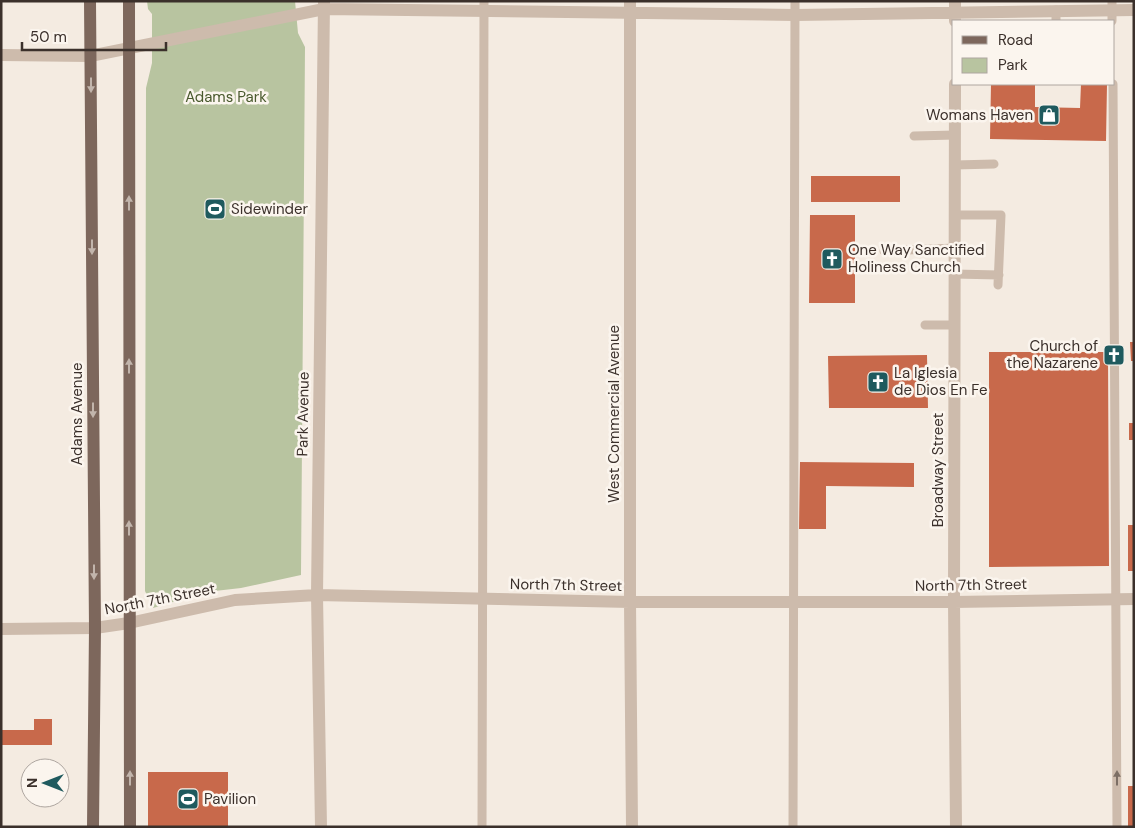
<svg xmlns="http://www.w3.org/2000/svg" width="1135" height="828" font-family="'DM Sans',sans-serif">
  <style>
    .green { fill: #b8c4a0 }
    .building { fill: #c8694b }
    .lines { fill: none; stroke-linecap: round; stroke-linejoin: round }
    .service { stroke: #cdbbac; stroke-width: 9 }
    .minor { stroke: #cdbbac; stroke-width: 12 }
    .primary { stroke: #7d675c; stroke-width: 12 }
    .oneway { fill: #c2b5ac }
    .oneway2 { fill: #7d6f65 }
    .labels { text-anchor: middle; stroke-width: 5; stroke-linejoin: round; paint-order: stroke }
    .park-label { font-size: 15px; fill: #4a5a2e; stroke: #fbf5ee }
    .poi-label { font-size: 15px; fill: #3b302b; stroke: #fbf5ee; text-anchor: start }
    .street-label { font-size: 15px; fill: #3b302b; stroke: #fbf5ee }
  </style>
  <rect width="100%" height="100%" fill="#f4ebe1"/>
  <path class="green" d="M147,1H295L298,33L305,47L301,575L241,588L206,592L153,608L145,591L146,88L152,63V14L148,9Z"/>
  <path class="building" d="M991,84H1035V107L1080,108L1081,84H1107L1106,141L990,139Z
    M811,176H900V202H811Z
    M810,215H855V303H809Z
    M1130,342H1134V361H1131Z
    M989,352H1108L1109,566L989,567Z
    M927,355L928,408H829L828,356Z
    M1129,423H1134V440H1129Z
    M800,462L914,463V487L826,486V529H799Z
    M1128,525H1134V571H1128Z
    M34,719H52V745H1V730H34Z
    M148,772H228V827H148Z
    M1128,786H1134V827H1128Z"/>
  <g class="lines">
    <path class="service" d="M1112,1V21
      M1056,10V21
      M1113,84L1117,827
      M914,136L955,135
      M955,165L994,164
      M955,215H1001L998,285
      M884,251L955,248
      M954,274L999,275
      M925,325H954
      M482,827L484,1
      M793,827L795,1"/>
    <path class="minor" d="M630,1V602L632,827
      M955,21V1
      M1,55L90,56L324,9L795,15L1134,10
      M955,84L954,602L956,827
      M1,629L95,628L129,623L235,600L317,595L630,602H954L1134,599
      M321,827L317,595L324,2"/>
    <path class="primary" d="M90,1L95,628L93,827
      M129,1L130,827"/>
  </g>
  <defs><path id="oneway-solid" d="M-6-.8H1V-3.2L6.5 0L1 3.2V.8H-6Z" transform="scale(1.25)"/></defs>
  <g class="oneway">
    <use href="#oneway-solid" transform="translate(91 85) rotate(90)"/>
    <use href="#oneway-solid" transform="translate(129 203) rotate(-90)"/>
    <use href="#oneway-solid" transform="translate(92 247) rotate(90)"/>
    <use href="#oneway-solid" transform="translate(129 366) rotate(-90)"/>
    <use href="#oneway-solid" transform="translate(93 410) rotate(90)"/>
    <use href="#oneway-solid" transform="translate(129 528) rotate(-90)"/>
    <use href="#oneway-solid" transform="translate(94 572) rotate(90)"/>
    <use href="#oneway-solid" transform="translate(130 778) rotate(-90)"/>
  </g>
  <use class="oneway2" href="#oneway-solid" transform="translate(1117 778) rotate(-90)"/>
  <defs>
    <g id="shop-square" transform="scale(1.125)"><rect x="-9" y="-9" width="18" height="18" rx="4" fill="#1f5a5e" stroke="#fbf5ee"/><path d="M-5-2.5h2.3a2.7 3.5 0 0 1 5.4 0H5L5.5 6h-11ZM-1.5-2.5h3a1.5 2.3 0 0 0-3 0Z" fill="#fff"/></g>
    <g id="stadium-square" transform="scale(1.125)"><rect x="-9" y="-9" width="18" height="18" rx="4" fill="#1f5a5e" stroke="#fbf5ee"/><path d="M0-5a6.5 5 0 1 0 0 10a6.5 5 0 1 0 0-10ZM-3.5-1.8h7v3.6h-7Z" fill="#fff"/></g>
    <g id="church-square" transform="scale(1.125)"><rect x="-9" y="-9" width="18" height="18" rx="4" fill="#1f5a5e" stroke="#fbf5ee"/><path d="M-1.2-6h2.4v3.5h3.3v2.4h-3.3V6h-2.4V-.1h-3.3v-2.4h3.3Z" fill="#fff"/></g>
  </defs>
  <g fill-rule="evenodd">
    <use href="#shop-square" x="1049" y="115"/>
    <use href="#stadium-square" x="215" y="209"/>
    <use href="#church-square" x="832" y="259"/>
    <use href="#church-square" x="1114" y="355"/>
    <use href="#church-square" x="878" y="382"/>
    <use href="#stadium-square" x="188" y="799"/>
  </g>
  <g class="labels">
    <g class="park-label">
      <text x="226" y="102">Adams Park</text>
    </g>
    <g class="poi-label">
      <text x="1033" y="120" text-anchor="end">Womans Haven</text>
      <text x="231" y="214">Sidewinder</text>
      <text x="848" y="255">One Way Sanctified<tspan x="848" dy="17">Holiness Church</tspan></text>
      <text x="1098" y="351" text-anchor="end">Church of<tspan x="1098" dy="17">the Nazarene</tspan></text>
      <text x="894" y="378">La Iglesia<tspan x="894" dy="17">de Dios En Fe</tspan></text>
      <text x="204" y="804">Pavilion</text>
    </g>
    <g class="street-label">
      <text transform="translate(77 414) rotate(-90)" y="5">Adams Avenue</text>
      <text transform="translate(303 414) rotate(-89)" y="5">Park Avenue</text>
      <text transform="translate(614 414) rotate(-90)" y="5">West Commercial Avenue</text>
      <text transform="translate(938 470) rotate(-90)" y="5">Broadway Street</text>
      <text transform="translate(566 585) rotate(1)" y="5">North 7th Street</text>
      <text transform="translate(971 585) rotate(-1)" y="5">North 7th Street</text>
      <text transform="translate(160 599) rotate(-11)" y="5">North 7th Street</text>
    </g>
  </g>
  <rect width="1135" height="828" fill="none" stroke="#3b302b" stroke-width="5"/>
  <rect x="952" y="20" width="162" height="65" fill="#fbf5ee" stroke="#aea6a0"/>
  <rect x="962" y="36" width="25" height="8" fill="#7d675c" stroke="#aea6a0"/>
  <text x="998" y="45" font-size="15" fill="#3b302b">Road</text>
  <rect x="962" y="58" width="25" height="15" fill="#b8c4a0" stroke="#aea6a0"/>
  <text x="998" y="70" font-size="15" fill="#3b302b">Park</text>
  <g transform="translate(45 783) rotate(270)"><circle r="24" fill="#fbf5ee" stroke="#aea6a0"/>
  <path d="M0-4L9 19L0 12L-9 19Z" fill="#1f5a5e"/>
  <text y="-8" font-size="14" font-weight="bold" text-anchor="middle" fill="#3b302b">N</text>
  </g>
  <path d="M22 42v8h144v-8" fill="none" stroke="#3b302b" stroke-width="2.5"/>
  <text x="30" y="42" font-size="15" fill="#3b302b" stroke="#fbf5ee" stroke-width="4" paint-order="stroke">50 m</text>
</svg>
